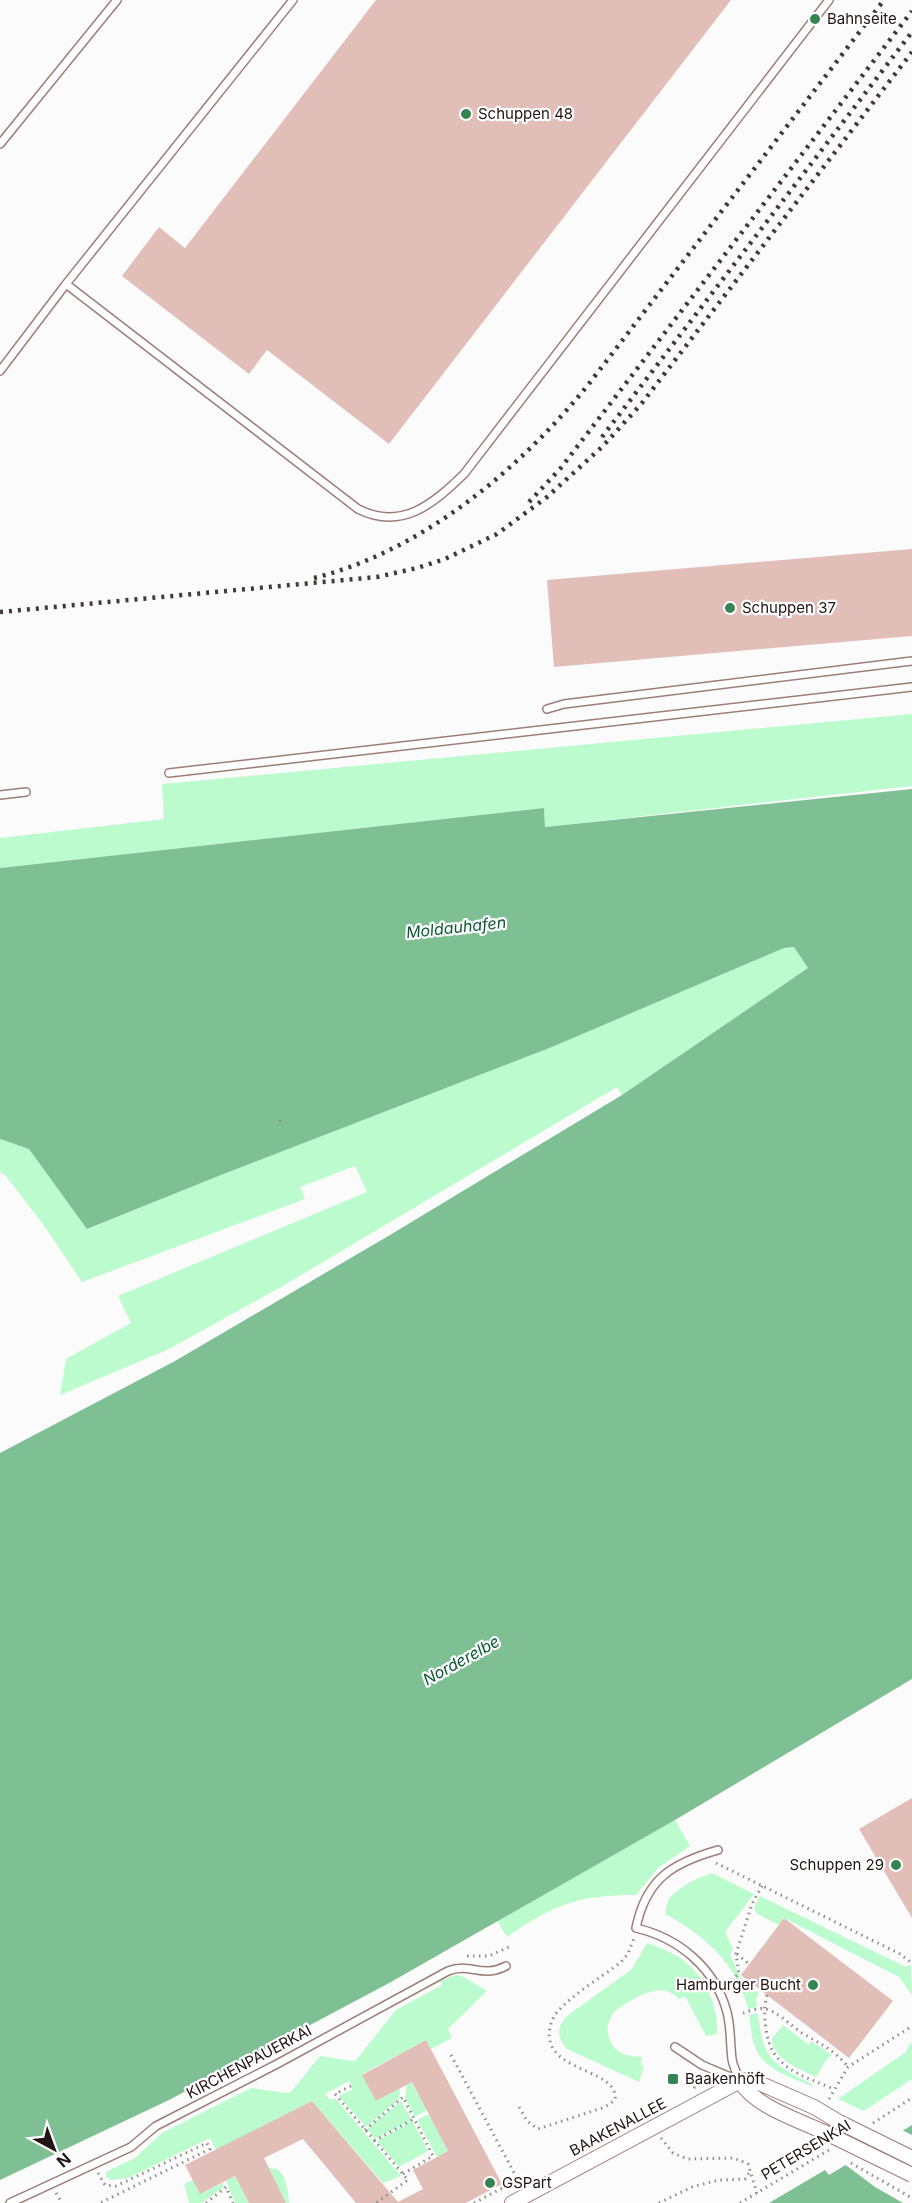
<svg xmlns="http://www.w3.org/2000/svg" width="912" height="2203" font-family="Inter,sans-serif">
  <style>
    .green { fill: #bbfbce }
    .water { fill: #7ec093 }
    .pier { fill: #fbfbfb }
    .building { fill: #e2beb8 }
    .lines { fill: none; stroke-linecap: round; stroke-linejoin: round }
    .service-casing { stroke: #9e7d77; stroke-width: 10 }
    .minor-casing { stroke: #9e7d77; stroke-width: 16 }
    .path { stroke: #928b8b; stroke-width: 3; stroke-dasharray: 1.5 4.5; stroke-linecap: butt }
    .service { stroke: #fff; stroke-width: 7 }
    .minor { stroke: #fff; stroke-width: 14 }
    .rail { stroke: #433837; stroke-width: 4.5; stroke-dasharray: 3 6; stroke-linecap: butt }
    .minor-bridge-casing { stroke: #9e7d77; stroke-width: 16; stroke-linecap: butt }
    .path-bridge { stroke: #928b8b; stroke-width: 3; stroke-dasharray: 1.5 4.5; stroke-linecap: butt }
    .minor-bridge { stroke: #fff; stroke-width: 14 }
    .poi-dot { fill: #368454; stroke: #fff; stroke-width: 2 }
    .labels { text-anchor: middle; stroke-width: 4.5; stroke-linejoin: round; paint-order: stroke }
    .poi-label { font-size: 15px; fill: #211413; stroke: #fff; text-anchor: start }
    .street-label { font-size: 15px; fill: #211413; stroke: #fff }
    .water-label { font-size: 16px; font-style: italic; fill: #0a5a30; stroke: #fff }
  </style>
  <rect width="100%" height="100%" fill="#fbfbfb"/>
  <path class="green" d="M912,714V786L545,827L544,808L0,868V838L164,819L162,784Z
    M794,947L808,968L622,1095L617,1087L281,1287L169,1349L60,1395L66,1359L131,1323L118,1296L367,1192L355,1166L300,1187L305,1199L82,1282L45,1227L5,1175L0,1172V1139L29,1149L88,1229L226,1173L552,1047L784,948Z
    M675,1820L690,1846L658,1868L636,1895C579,1895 554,1904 507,1937L497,1920Z
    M712,1873L754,1894L725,1932L733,1949L730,1955L741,1978L759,1994L756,1999L757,2007L748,2009C738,1964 703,1934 665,1914C666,1909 667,1903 669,1899C679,1886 698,1878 712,1873Z
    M760,1896L906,1967L911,1965L912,1995L899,1977L784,1918L779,1925L756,1913L754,1908Z
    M647,1943C655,1946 665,1949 673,1954C702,1969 719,2003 717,2034L706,2036L685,1996L679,1999C664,1984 649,1991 632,2000C625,2004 618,2007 613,2014C603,2027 608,2047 623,2054C629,2056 636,2056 642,2057L641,2065L644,2066L639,2082L567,2049C557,2037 556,2028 567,2016L632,1969Z
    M456,1975L462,1976L487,1991L448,2029L452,2038L431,2049L426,2040L362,2074L376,2101L400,2088L399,2099L366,2127L339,2096L353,2089L349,2081L325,2094L330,2100L335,2098L401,2176L383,2183L312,2101L216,2150L210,2138L128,2178L112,2180L106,2177V2172L135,2158L162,2133L251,2088L286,2093L291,2092L320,2056L352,2061L356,2060L396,2010L442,1985L440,1981Z
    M757,2013C760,2022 760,2032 763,2041C769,2065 792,2074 812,2084L811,2086C790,2077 761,2069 754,2044C751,2035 751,2025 749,2015Z
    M783,2025L809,2045L811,2041L832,2055L826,2060L816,2077C801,2070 772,2059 772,2039Z
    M910,2043L912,2044V2079L864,2111L838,2099L906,2052Z
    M411,2081L427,2110L415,2117L405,2098L407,2083Z
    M401,2101L412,2120L375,2139L367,2129Z
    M429,2114L450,2155L439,2161L417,2120Z
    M412,2121L428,2151L399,2167L377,2141Z
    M268,2168C270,2168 276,2168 278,2170C286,2174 289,2195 289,2203H286Z
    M235,2176L249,2203H235L226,2181Z
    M193,2180L200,2194L222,2183L224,2187L202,2203H189L184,2184Z"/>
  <path class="water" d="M912,789V1679L675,1820L391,1982L169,2100L0,2180V1453L175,1361L390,1235L622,1095L808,968L794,947L784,948L552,1047L226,1173L87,1229L29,1149L0,1139V868L544,808L545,827Z
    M912,2125V2203H769L825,2170L829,2175Z"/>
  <path class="pier" d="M900,2129L912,2135V2203H903L875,2187L843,2163Z"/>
  <path class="building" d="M376,0H731L389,444L267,350L249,374L122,276L159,227L185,248Z
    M912,549V636L554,667L547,580Z
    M912,1798V1918L859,1829Z
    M784,1918L893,2001L849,2058L741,1975Z
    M426,2040L502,2184L466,2203H356L303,2139L264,2158L286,2203H249L235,2176L200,2194L185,2165L312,2101L398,2202L423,2189L413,2170L448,2151L412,2082L376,2101L362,2075Z"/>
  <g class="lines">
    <g class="service-casing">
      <path id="service" d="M0,144L117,0
        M66,284L358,509C402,531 433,504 464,474L829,0
        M0,371L66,284L293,0
        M547,709L564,704L912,661
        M169,773L912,687
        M0,795L26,792
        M718,1850C672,1863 646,1879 636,1928C679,1938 715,1968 727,2012C731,2027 730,2043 732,2059C733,2066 737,2074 740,2081
        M675,2047L702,2065L740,2081
        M10,2203L131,2147L156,2126L277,2064L448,1971C471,1962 481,1979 506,1966"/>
    </g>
    <g class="minor-casing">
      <path id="minor" d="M740,2081C754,2106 798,2120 824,2132
        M512,2203L740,2081L752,2080L759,2083L814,2107L839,2122"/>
    </g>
    <path class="path" d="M280,1120L281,1123
      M716,1863L900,1954L912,1963
      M737,1954L749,1964
      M467,1956H489L511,1946
      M731,1980L739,1974L736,1954L752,1904L762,1886
      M767,1995C764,2007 764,2016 766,2028C770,2068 801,2075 834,2089
      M743,2013C750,2011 759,2007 766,2009C781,2014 790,2025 802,2033C819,2043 836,2051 848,2067
      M451,2055L519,2182
      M351,2086L335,2094L408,2180L376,2203
      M694,2088L703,2076
      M829,2099L848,2067L909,2028L912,2029
      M519,2107L527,2121L538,2129L605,2107L615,2100C619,2071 557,2072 550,2041C548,2032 550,2023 555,2015C570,1995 601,1978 621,1962L628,1954L634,1938
      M873,2123L912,2098
      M365,2130L403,2097L433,2156L403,2174
      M661,2138L673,2153L688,2159L734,2158L748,2164L757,2193
      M374,2141L414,2119
      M98,2173L105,2185L116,2186L207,2143L210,2149L100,2203
      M56,2193L62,2203
      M206,2203L226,2187L233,2203
      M474,2203L508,2185L515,2183
      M659,2203L692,2187L719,2180L745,2179L751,2170
      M740,2203L829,2150"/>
    <use href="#service" class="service"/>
    <use href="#minor" class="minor"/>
    <path class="rail" d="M602,437L912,32
      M529,502L560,469L912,11
      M314,578C422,551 519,470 588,385L884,0
      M0,612L377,577L417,568L445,559L497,534L547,497L603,446L642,403L912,52"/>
    <g class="minor-bridge-casing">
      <path id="minor-bridge" d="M839,2122L912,2158
        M824,2132L912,2175"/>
    </g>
    <path class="path-bridge" d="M851,2163L912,2198"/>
    <use href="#minor-bridge" class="minor-bridge"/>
  </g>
  <g class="poi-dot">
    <circle cx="815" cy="19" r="6"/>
    <circle cx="466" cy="114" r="6"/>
    <circle cx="730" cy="608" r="6"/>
    <circle cx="896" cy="1865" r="6"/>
    <circle cx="813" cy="1985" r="6"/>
    <rect x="667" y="2073" width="12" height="12" rx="3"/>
    <circle cx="490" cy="2183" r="6"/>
  </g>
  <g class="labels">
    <g class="poi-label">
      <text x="827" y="24">Bahnseite</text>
      <text x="478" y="119">Schuppen 48</text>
      <text x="742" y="613">Schuppen 37</text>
      <text x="884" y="1870" text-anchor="end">Schuppen 29</text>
      <text x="801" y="1990" text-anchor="end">Hamburger Bucht</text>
      <text x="685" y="2084">Baakenhöft</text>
      <text x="502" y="2188">GSPart</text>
    </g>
    <g class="street-label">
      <text transform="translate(249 2062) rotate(-28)" y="5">KIRCHENPAUERKAI</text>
      <text transform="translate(618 2127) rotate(-28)" y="5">BAAKENALLEE</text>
      <text transform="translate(806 2150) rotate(-31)" y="5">PETERSENKAI</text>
    </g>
    <g class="water-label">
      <text transform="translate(456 927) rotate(-6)" y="6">Moldauhafen</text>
      <text transform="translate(461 1660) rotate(-29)" y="6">Norderelbe</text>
    </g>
  </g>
  <g transform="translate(54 2149) rotate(139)" stroke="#ffffff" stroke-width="4.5" paint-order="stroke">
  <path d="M0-4.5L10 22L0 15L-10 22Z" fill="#211413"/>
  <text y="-9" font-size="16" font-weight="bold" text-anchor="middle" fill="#211413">N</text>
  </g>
</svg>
